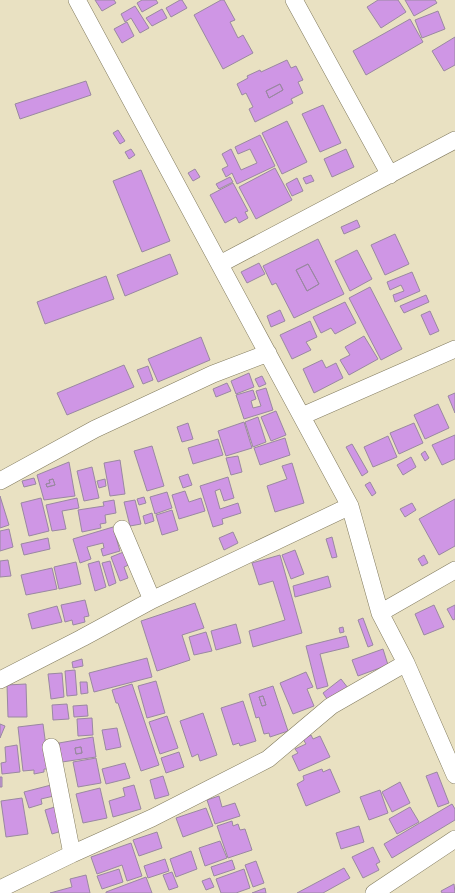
<svg xmlns="http://www.w3.org/2000/svg" width="455" height="893" font-family="'Titillium Web',sans-serif">
  <style>
    .building { fill: #cf96e5; stroke: #9a88a1; fill-rule: evenodd }
    .lines { fill: none; stroke-linecap: round; stroke-linejoin: round }
    .minor-casing { stroke: #827b5f; stroke-width: 18 }
    .minor { stroke: #fff; stroke-width: 17 }
  </style>
  <rect width="100%" height="100%" fill="#e9e1c2"/>
  <path class="building" d="M95,0H114L116,3L102,11Z
    M142,0H156L158,3L142,12L137,3Z
    M180,0H182L187,8L171,17L166,8Z
    M221,0H224L235,20L230,22L238,38L243,35L253,53L223,69L194,15Z
    M378,0H398L406,12L381,28L367,7Z
    M405,0H435L437,3L414,16Z
    M135,6L149,28L140,33L131,18L125,22L121,14Z
    M162,9L167,18L152,26L146,18Z
    M438,11L445,29L422,38L415,20Z
    M410,19L423,42L366,75L353,51Z
    M127,22L134,36L122,43L114,29Z
    M455,37V65L444,71L432,51Z
    M287,60L291,68L296,66L303,80L298,82L303,93L291,99L293,103L255,122L249,109L253,107L246,93L242,95L237,84L248,78L247,76L260,70L261,72ZM280,84L283,90L269,98L266,91Z
    M86,81L91,95L20,119L15,104Z
    M280,84L283,90L269,98L266,91Z
    M323,105L341,143L320,152L302,114Z
    M287,121L307,162L282,174L262,133Z
    M118,130L125,141L120,144L113,133Z
    M260,135L275,166L237,184L232,173L226,177L222,169L228,166L222,154L231,149L241,170L257,163L250,149L238,154L235,147Z
    M131,149L135,155L129,159L125,152Z
    M346,149L354,167L332,177L324,159Z
    M275,168L292,200L256,219L239,187Z
    M195,169L200,177L193,181L188,173Z
    M141,170L170,241L142,252L113,181Z
    M311,175L314,181L306,184L303,178Z
    M230,177L233,182L219,189L216,184Z
    M297,178L303,191L292,196L286,184Z
    M233,183L248,211L245,212L248,218L239,223L236,217L225,223L210,195Z
    M357,220L360,227L344,234L341,227Z
    M395,234L409,264L385,275L371,245Z
    M318,239L344,294L294,318L276,283L272,285L263,266ZM308,264L319,284L307,291L296,270Z
    M357,250L372,279L350,291L335,261Z
    M170,254L178,274L125,296L117,275Z
    M259,263L265,274L247,283L241,272Z
    M308,264L319,284L307,291L296,270Z
    M412,272L420,291L395,302L393,295L404,291L401,285L390,290L387,282Z
    M106,276L114,299L45,324L37,302Z
    M370,287L402,349L381,360L349,298Z
    M426,295L429,302L404,313L400,306Z
    M345,302L356,323L335,334L331,328L321,333L313,317Z
    M280,310L285,321L271,327L267,316Z
    M430,311L439,331L430,335L421,315Z
    M310,321L317,337L306,342L311,350L292,359L280,335Z
    M364,336L378,359L349,375L340,360L350,355L345,347Z
    M201,337L210,360L158,382L148,359Z
    M322,360L326,368L336,363L343,378L314,393L303,369Z
    M124,365L134,387L67,415L57,393Z
    M148,366L153,380L143,384L137,370Z
    M249,373L254,387L236,394L231,381Z
    M262,376L266,384L259,387L255,379Z
    M227,383L231,391L216,397L213,389Z
    M266,388L273,410L244,419L236,395L253,390L256,399L251,401L253,408L261,406L256,391Z
    M455,393V413L448,396Z
    M438,404L449,428L425,439L414,415Z
    M276,411L286,435L271,441L261,417Z
    M258,417L266,442L253,447L245,422Z
    M244,422L252,448L226,456L218,431Z
    M188,423L193,439L182,442L177,427Z
    M414,423L423,443L399,454L390,433Z
    M455,435V459L442,465L432,445Z
    M388,436L397,457L373,467L364,447Z
    M285,438L290,455L260,465L254,448Z
    M218,439L223,455L193,464L188,448Z
    M352,444L368,472L362,476L346,447Z
    M152,446L164,486L147,491L134,451Z
    M425,451L429,458L425,461L421,454Z
    M238,456L242,472L231,475L226,458Z
    M411,457L416,467L403,475L397,465Z
    M120,460L125,494L110,496L104,463Z
    M69,462L75,496L44,500L37,475ZM53,479L55,485L47,487L46,484L50,483L49,480Z
    M292,463L304,503L275,512L267,486L287,479L282,466Z
    M92,467L99,498L84,501L77,471Z
    M188,474L192,485L183,488L179,477Z
    M228,477L234,498L224,501L220,489L215,491L220,509L238,503L241,513L222,519L223,524L213,527L200,486Z
    M34,478L36,484L24,487L22,481Z
    M53,479L55,485L47,487L46,484L50,483L49,480Z
    M105,479L106,486L99,488L97,481Z
    M370,482L376,493L372,496L365,485Z
    M185,491L189,502L201,498L205,511L179,519L172,495Z
    M167,492L172,508L155,514L150,497Z
    M0,496L9,525L0,528Z
    M144,497L146,503L139,505L137,499Z
    M41,498L49,531L29,536L21,503Z
    M77,498L79,508L62,511L66,529L52,531L46,505Z
    M455,499V546L439,555L419,519Z
    M114,500L116,513L105,515L106,523L100,524L101,528L82,532L78,510L104,506L103,502Z
    M135,500L141,524L130,526L124,502Z
    M412,503L416,510L405,517L400,509Z
    M172,510L178,530L162,535L156,515Z
    M152,513L154,521L145,524L143,516Z
    M113,527L120,551L103,556L101,549L104,548L103,543L87,547L91,559L80,563L73,539Z
    M9,529L13,547L0,551V531Z
    M233,532L238,543L224,550L219,538Z
    M332,537L337,557L332,558L326,539Z
    M48,538L50,549L24,555L21,544Z
    M295,550L304,574L291,579L282,555Z
    M126,551L131,564L124,567L128,578L120,581L111,557Z
    M280,555L302,633L253,647L249,631L285,620L273,581L259,585L252,563Z
    M424,555L428,563L422,566L418,559Z
    M8,560L11,576L0,577V561Z
    M99,561L106,587L95,591L88,564Z
    M110,561L116,583L109,586L102,563Z
    M76,562L81,584L59,589L54,567Z
    M52,568L57,589L26,595L21,575Z
    M328,576L331,587L295,597L293,586Z
    M85,600L89,616L84,617L85,622L73,625L72,620L65,622L61,605Z
    M195,603L204,628L182,635L190,660L157,671L141,621Z
    M434,605L444,627L424,635L415,614Z
    M455,605V619L453,620L447,609Z
    M57,606L62,622L32,629L28,614Z
    M363,618L373,645L368,647L358,620Z
    M236,624L241,643L216,650L211,631Z
    M343,627L344,632L340,633L339,628Z
    M206,632L212,651L194,655L189,637Z
    M346,636L349,647L320,654L328,686L317,689L306,646Z
    M383,649L388,665L358,676L352,660Z
    M147,658L152,677L94,692L89,673Z
    M82,659L83,666L73,668L72,662Z
    M75,670L77,695L67,696L65,671Z
    M306,672L313,687L307,689L314,706L293,714L280,683Z
    M62,673L64,697L51,699L48,674Z
    M341,679L348,688L329,702L323,693Z
    M156,681L165,713L147,718L138,686Z
    M80,682H87L88,693L81,694Z
    M26,684L27,717H8L7,685Z
    M132,684L159,765L141,771L118,703H116L112,690Z
    M273,686L288,731L270,737L269,733L264,734L259,717L256,718L249,694ZM263,696L266,705L262,706L259,697Z
    M263,696L266,705L262,706L259,697Z
    M243,701L256,741L240,746L239,743L233,745L221,708Z
    M67,704L69,719L53,720L52,705Z
    M87,705L88,716L74,717L73,706Z
    M203,713L217,755L200,761L198,754L192,757L180,721Z
    M167,716L178,748L160,754L149,722Z
    M92,718L93,735L78,736L77,719Z
    M0,724L5,726L0,738Z
    M43,724L49,769H44V772L34,774V770L23,771L18,727Z
    M117,728L121,747L106,750L102,730Z
    M311,735L313,739L320,736L330,757L299,771L292,756L298,753L295,749L306,744L303,739Z
    M93,737L96,757L62,762L59,743ZM81,747L82,753L76,754L75,748Z
    M17,745L20,772L2,774L1,763L6,762L5,747Z
    M81,747L82,753L76,754L75,748Z
    M179,752L184,767L166,773L161,758Z
    M96,758L101,783L78,787L73,762Z
    M125,763L130,778L106,784L102,769Z
    M322,769L323,772L330,769L340,792L306,806L297,784L304,780L303,776Z
    M437,772L449,803L438,807L426,776Z
    M163,776L169,795L155,799L150,780Z
    M0,777H2V787H0Z
    M400,782L410,803L392,812L382,792Z
    M55,784L58,795L41,799L42,804L29,808L24,792Z
    M134,785L141,809L113,817L109,801L125,796L123,788Z
    M100,788L107,818L83,823L76,794Z
    M380,790L388,813L369,820L360,797Z
    M219,796L222,807L235,803L240,816L215,824L207,800Z
    M22,798L28,834L6,837L1,801Z
    M452,804L455,809V820L392,858L384,844Z
    M58,806L65,830L52,834L45,810Z
    M410,807L419,822L397,834L389,819Z
    M206,808L213,826L183,837L176,818Z
    M232,821L233,826L238,824L240,830L245,829L252,850L228,858L217,826Z
    M359,826L364,842L341,849L336,833Z
    M157,832L162,848L139,856L133,840Z
    M220,841L227,858L205,866L199,848Z
    M131,843L142,876L127,881L122,865L97,874L91,857Z
    M373,847L380,862L376,864L379,870L363,878L352,857Z
    M191,851L197,869L176,877L170,859Z
    M165,859L169,871L148,878L144,866Z
    M232,860L235,869L214,876L211,867Z
    M256,861L264,883L253,887L245,865Z
    M344,868L350,878L323,893H297Z
    M119,869L123,882L102,889L97,876Z
    M244,869L250,888L236,893H221L216,879Z
    M172,872L178,887L169,890L163,875Z
    M86,875L90,893H50L72,887L70,879Z
    M146,877L152,893H106V892Z
    M210,878L214,887L206,890L202,881Z
    M454,884L455,893H442L441,891Z
    M265,888L266,893H252Z"/>
  <g class="lines">
    <g class="minor-casing">
      <path id="minor" d="M77,0L350,506L380,613L406,663L455,775
        M294,0L390,175
        M220,264L455,140
        M302,416L455,349
        M0,481L95,429L213,374L268,353
        M122,529L152,600
        M380,613L455,570
        M0,680L82,638L152,600L350,506
        M51,747L72,854
        M0,889L72,854L152,818L268,759L331,706L406,663
        M374,893L455,839"/>
    </g>
    <use href="#minor" class="minor"/>
  </g>
</svg>
